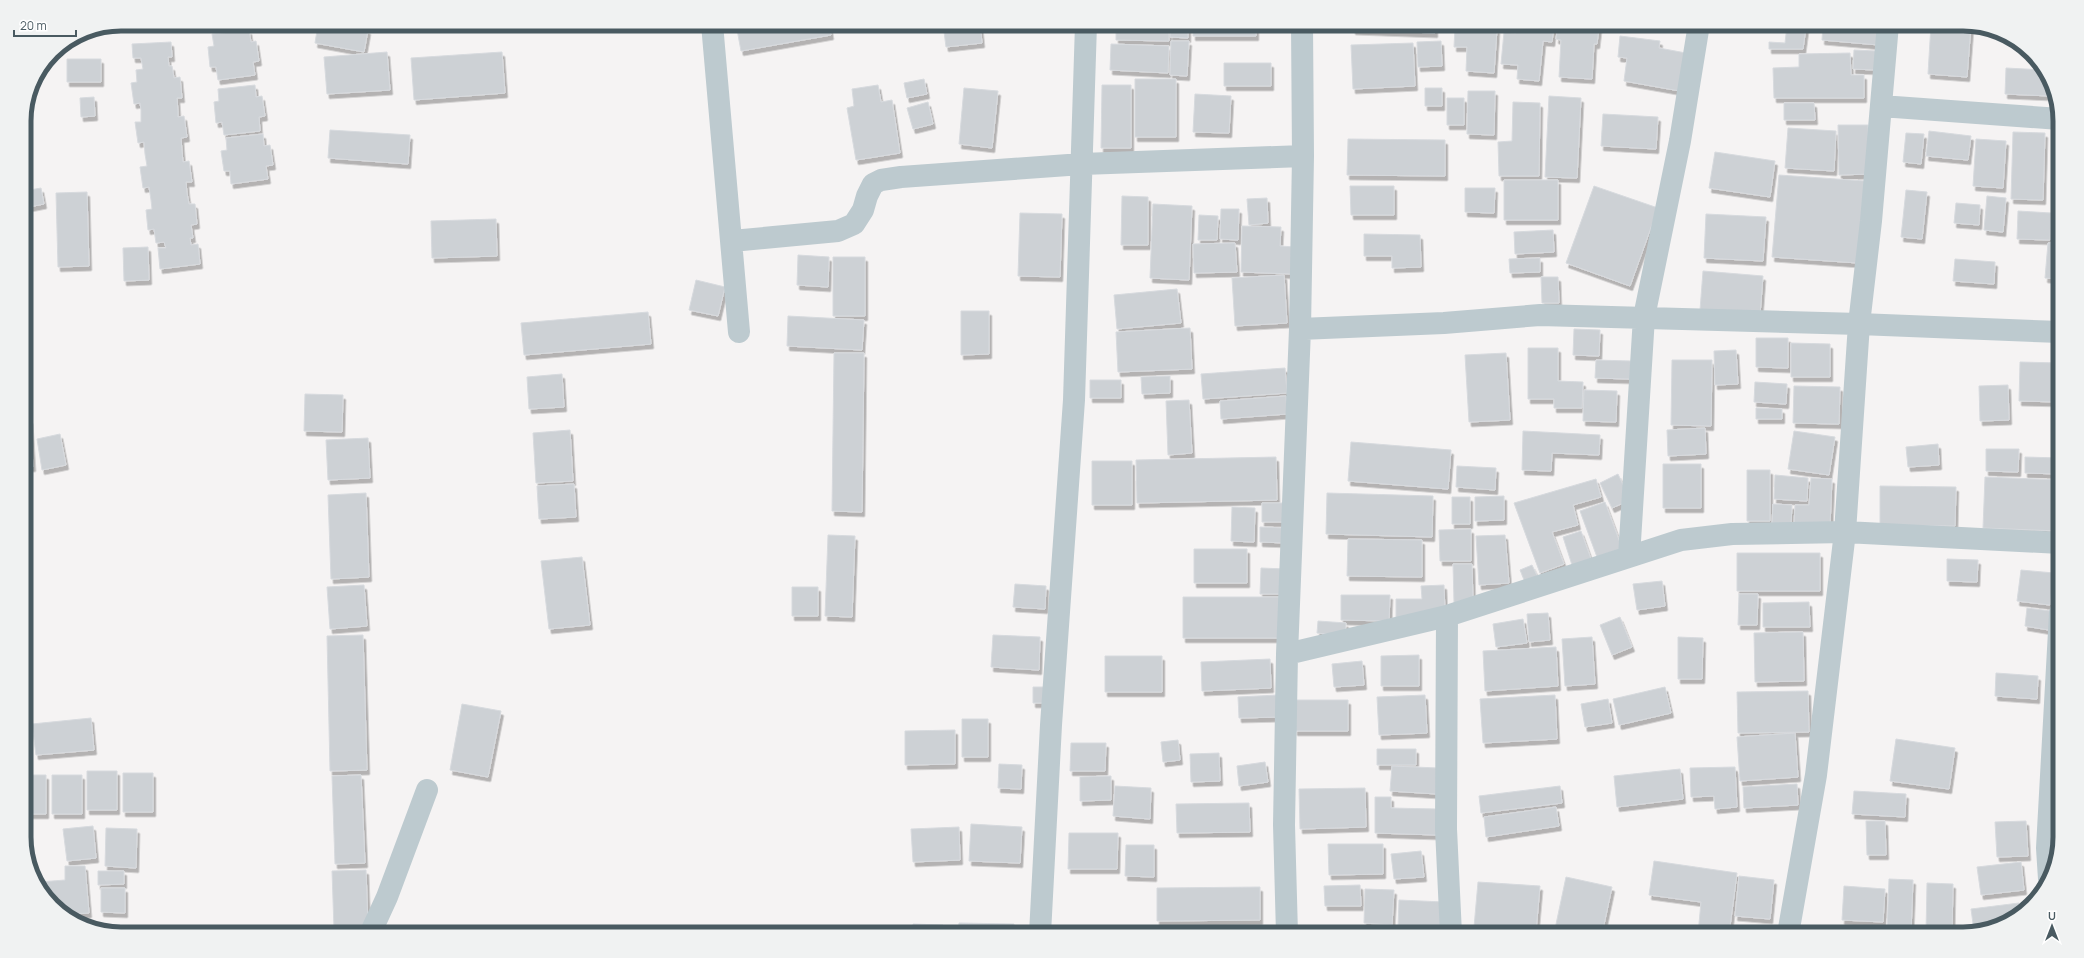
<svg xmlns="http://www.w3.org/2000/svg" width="2084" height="958" font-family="Manrope,sans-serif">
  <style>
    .building { fill: #cdd1d5; stroke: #d7dade; filter: url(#shadow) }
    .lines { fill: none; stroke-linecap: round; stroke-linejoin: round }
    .minor { stroke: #bdcacf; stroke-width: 22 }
    .rim { fill: none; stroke: #495a61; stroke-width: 5 }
  </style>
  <defs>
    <filter id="shadow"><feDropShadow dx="2.5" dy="4.5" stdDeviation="0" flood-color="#0004"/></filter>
  </defs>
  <rect width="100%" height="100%" fill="#f5f3f3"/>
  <path class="building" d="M318,24H337L368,30L364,52L315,43Z
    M736,24H829L831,35L741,51Z
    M943,24H980L982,43L946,47Z
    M1116,24H1169V41L1116,40Z
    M1171,24H1188V38L1170,37Z
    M1193,24H1256V36H1193Z
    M1353,24H1435V33L1353,30Z
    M1517,24L1554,26L1552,42L1543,41L1539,81L1517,79L1518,65L1501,64L1504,32L1516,33Z
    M1558,24L1599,27L1597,44H1594L1592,79L1559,77L1561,40L1556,39Z
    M1823,24H1881L1879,45L1822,40Z
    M1931,24L1971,25L1967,77L1928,74Z
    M1787,25L1806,27L1803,49H1769V42L1785,43Z
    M1455,27L1497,29L1494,73L1466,71L1467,47H1454Z
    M249,30L251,42L256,41L259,61L253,62L255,75L218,80L216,67H210L208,47L214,46L212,34Z
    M1620,36L1660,41L1659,48L1686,53L1680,91L1624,81L1627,58L1618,57Z
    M1171,41H1189L1187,76L1170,75Z
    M1441,41L1442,66L1418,67L1417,42Z
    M171,42L172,57H168L169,66H172L174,78L180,77L182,98H177L178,112V117L184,116L187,137L181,138L182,151L183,162L189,161L192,182H186L187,193L189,204H195L197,224L191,225L193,238H190L191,245L198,244L200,264L160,269L158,248H166L164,242L156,243L154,229L148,230L146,210L152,209L151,200L149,187L143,188L140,167L147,166L145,154L144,142L138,143L135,122H141V110L140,103L134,104L131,83L137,82L136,70L143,69L141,58H133L132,44Z
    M1413,43L1415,86L1353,89L1351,45Z
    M1111,44L1169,46L1168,73L1110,70Z
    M1854,50L1877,51L1876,70L1853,69Z
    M387,52L390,90L327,94L324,57Z
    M502,52L505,93L414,100L411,58Z
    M1850,53L1851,75H1864V98H1774L1773,68L1799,67V54Z
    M67,59H101V82H67Z
    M1224,63H1271V86H1224Z
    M2006,68L2045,70L2050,87V96L2005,94Z
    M924,79L927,94L907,98L904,83Z
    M1135,79H1176V137H1135Z
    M255,85L256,97L262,96L265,116L259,117L260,131L224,135L222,122L216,123L214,102L219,101L218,89Z
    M878,85L881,102L892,100L900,153L856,160L847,108L854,106L852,89Z
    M1102,85H1131V148H1101Z
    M964,88L998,91L992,148L959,144Z
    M1425,88H1442V106H1425Z
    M1468,91H1495L1494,135L1467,134Z
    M1195,94L1231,96L1229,133L1193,132Z
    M1549,96L1581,98L1577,178L1545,177Z
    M94,97L95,116L81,117L80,98Z
    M1447,98H1464V125H1447Z
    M928,102L933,124L913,129L907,108Z
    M1513,102L1540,103L1539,176H1499L1498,142L1512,141Z
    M1784,103H1814L1815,120H1784Z
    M1603,114L1658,117L1656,149L1601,146Z
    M1838,125H1868L1869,174L1839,175Z
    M1788,128L1836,131L1834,171L1785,168Z
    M330,130L410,135L408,164L328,158Z
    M1929,131L1971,136L1968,160L1926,156Z
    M2013,132L2045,133L2043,200L2011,199Z
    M1906,133L1924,134L1921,164L1903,162Z
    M263,134L264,146L270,145L273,165L266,166L268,179L231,184L230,171H224L221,151L227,150L226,138Z
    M1348,139L1445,140V176L1347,175Z
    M1976,139L2006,141L2003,188L1973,186Z
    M1715,152L1775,161L1770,197L1709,188Z
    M1779,175L1865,181L1858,263L1772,257Z
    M1504,180H1558V220H1504Z
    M1350,186H1394V215H1351Z
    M1594,186L1658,208L1630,286L1566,263Z
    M41,188L44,204L24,208V191Z
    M1465,188H1495L1494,213L1465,212Z
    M1906,190L1927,192L1922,239L1901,237Z
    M87,192L89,266L58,267L56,193Z
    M1122,196L1148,197V245H1121Z
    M1987,196L2006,198L2003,232L1984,230Z
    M1267,198L1268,223L1249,225L1247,199Z
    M1956,203L1980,205L1979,225L1954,223Z
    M1153,204L1192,206L1189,280L1150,278Z
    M1221,209H1239L1238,240L1220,239Z
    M2018,211L2051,213L2050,240L2017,239Z
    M1020,213L1062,214L1060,277L1018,276Z
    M1706,214L1766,217L1763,261L1704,258Z
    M1199,215L1218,216L1217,240H1198Z
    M496,219L497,256L432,258L431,221Z
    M1242,226L1281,227L1280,246L1294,247L1292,274L1241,272Z
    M1553,230L1554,252L1515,254L1514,232Z
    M1364,234L1420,235L1421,267L1392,268V256H1364Z
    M1235,243L1237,272L1194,273L1193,244Z
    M2048,243H2060V279L2045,278Z
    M148,247L149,280L124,281L123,248Z
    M798,255L829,257L828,287L797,285Z
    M833,257H865V316H833Z
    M1540,258V272L1510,273L1509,259Z
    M1955,259L1995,262L1994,284L1953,281Z
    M1703,271L1763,276L1760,315L1700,310Z
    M1284,275L1287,323L1235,326L1232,278Z
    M1541,277H1558L1559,303H1542Z
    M696,280L725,287L718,316L689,310Z
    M1177,289L1181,323L1117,329L1114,295Z
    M961,311H989V354L961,355Z
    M648,312L651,344L524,355L521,323Z
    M788,316L864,320L862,350L787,346Z
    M1190,328L1192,369L1118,372L1116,332Z
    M1574,329L1600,330L1599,356L1573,355Z
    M1756,338H1788V368L1756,367Z
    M1791,343L1830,344V377H1791Z
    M1528,348H1558V381L1583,382L1582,408H1554V399H1528Z
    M1736,350L1738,384L1715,385L1714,351Z
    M834,353H864L862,512L832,511Z
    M1506,353L1510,420L1469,422L1465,355Z
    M1596,360L1631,361L1630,379L1595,378Z
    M1672,360H1712L1711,426L1671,425Z
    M2020,362L2060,363V402L2019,401Z
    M1285,368L1287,393L1203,399L1201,374Z
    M562,374L564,407L529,409L527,377Z
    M1170,376V393L1142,394L1141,377Z
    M1090,380H1121V398H1090Z
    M1755,382L1787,384L1786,404L1754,402Z
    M2008,385L2009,420L1980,421L1979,386Z
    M1794,386L1840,387L1839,424L1793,423Z
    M1584,390L1617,391L1616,422L1583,421Z
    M305,394L343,395L342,432L304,431Z
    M1286,396L1287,414L1221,419L1220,401Z
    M1189,400L1192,453L1168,455L1166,401Z
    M1756,408L1782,409V419H1756Z
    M24,419H30L33,467H24Z
    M1705,428L1706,454L1668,456L1667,430Z
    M570,430L573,481L536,483L533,433Z
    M1523,431L1600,435L1599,455L1552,453L1551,471L1522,470Z
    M1794,431L1835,437L1829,475L1788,469Z
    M60,434L66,465L42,470L37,439Z
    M368,438L370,478L328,480L326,440Z
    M1351,442L1451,450L1448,489L1348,481Z
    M1938,444L1939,465L1908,467L1906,447Z
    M1986,449H2019L2018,472L1986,471Z
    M1276,457L1277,500L1137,503L1136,460Z
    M2025,457L2060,458V474L2025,473Z
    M1092,461H1132V505H1092Z
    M1663,464H1701V508H1663Z
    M1457,466L1496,468L1495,490L1456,487Z
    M1747,470H1770V521H1747Z
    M1618,474L1630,500L1612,508L1600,483Z
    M1775,475L1808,478L1807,501L1774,499Z
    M1985,477L2060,480L2059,531L1983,528Z
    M1811,478L1832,479L1830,526L1794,525L1795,505H1809Z
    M1596,479L1601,497L1573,505L1578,525L1552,532L1564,564L1540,573L1514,503Z
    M574,484L576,517L539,519L537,486Z
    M1880,486L1956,487L1955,526L1880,525Z
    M366,493L369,577L331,579L328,495Z
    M1327,493L1433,496L1432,537L1326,534Z
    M1504,496V520L1475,521V497Z
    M1452,497H1470V524H1452Z
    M1605,502L1622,548L1597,557L1580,511Z
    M1262,503H1286V522H1262Z
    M1773,504L1792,505L1791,524H1772Z
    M1232,507L1255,508L1254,542L1231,541Z
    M1260,527L1287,528V543L1260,542Z
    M1471,529V561H1440L1439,530Z
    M1581,531L1591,559L1572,565L1563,537Z
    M828,535L855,536L852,617L825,616Z
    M1505,535L1509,583L1479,585L1476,536Z
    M1348,539L1422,540V577L1347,576Z
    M1194,549H1247V583H1194Z
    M1737,553H1820V591H1737Z
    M582,557L590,625L549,629L541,561Z
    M1947,559L1978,560L1977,582L1947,581Z
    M1453,564H1472L1473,603H1454Z
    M1532,565L1540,582L1527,587L1520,570Z
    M1261,568L1286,569L1285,594H1260Z
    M2021,570L2054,573L2050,605L2017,601Z
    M1662,581L1665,606L1637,610L1633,584Z
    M1015,584L1046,586L1045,609L1013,607Z
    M364,585L367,626L330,629L327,587Z
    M1444,585L1445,613L1396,619V599H1422L1421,586Z
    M792,587H818V616H792Z
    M1739,594H1758L1757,625H1738Z
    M1341,595H1390L1389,621L1341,620Z
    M1183,597H1280V638H1183Z
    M1809,602L1810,627H1763V603Z
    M2027,608L2051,611L2049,630L2025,626Z
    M1548,613L1550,640L1529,642L1527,614Z
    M1620,617L1632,647L1612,655L1600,625Z
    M1523,619L1527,643L1496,647L1493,624Z
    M1318,621L1346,623L1345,636L1317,633Z
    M1803,632L1804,681L1755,682L1754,633Z
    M363,635L367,770L330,771L327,636Z
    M993,635L1040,637L1039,670L991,667Z
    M1592,637L1595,684L1565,686L1562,639Z
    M1678,637L1703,638L1702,679H1678Z
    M1556,647L1558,686L1485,691L1483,651Z
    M1419,655V686H1381V656Z
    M1105,656H1162V692H1105Z
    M1270,659L1271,688L1202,691L1201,662Z
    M1362,661L1364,685L1334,687L1332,664Z
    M1996,673L2038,676L2037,699L1995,696Z
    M1033,687H1050L1049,703H1033Z
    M1665,687L1671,713L1619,725L1613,699Z
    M1808,691L1809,732L1738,733L1737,692Z
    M1278,695L1279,717L1239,718L1238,697Z
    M1425,695L1427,733L1379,735L1377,697Z
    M1555,695L1557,739L1483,743L1480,699Z
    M1608,699L1612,723L1585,727L1581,704Z
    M1295,700H1348V731H1295Z
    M462,704L501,711L488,777L450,770Z
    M91,718L94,750L36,755L32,724Z
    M962,719H988V757H962Z
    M955,730V764L905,765V731Z
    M1795,733L1798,777L1740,781L1737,737Z
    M1896,739L1955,748L1949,789L1890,781Z
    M1178,740L1180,760L1163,762L1161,742Z
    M1071,743H1106L1105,771H1070Z
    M1377,749H1416V765H1377Z
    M1219,753L1220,781L1191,782L1190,754Z
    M1265,762L1268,782L1239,786L1237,766Z
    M999,764L1022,765L1021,789L998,788Z
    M1392,766L1438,768L1437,794L1390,791Z
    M1735,767L1737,807L1715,809L1714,796L1691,797L1690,768Z
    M1680,769L1683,799L1617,807L1614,776Z
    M87,771H117V810H87Z
    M123,773H153V812H123Z
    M24,775H46V814H24Z
    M52,775H82V814H52Z
    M361,775L365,863L335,864L332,776Z
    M1111,776V800L1080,801V777Z
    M1797,784L1798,805L1744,808L1743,787Z
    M1115,786L1151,788L1150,819L1113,816Z
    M1560,786L1562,803L1481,813L1479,796Z
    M1365,788L1366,827L1300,829L1299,789Z
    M1854,791L1906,794L1905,817L1852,814Z
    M1375,797H1391V808L1437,809V835L1375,833Z
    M1249,803L1250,832L1177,833L1176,804Z
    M1556,807L1559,826L1486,837L1484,817Z
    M1866,821H1885L1886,855H1867Z
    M2026,821L2028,856L1997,857L1995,822Z
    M971,824L1022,827L1020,863L969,861Z
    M93,826L96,858L67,861L63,829Z
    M959,827L960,860L913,862L911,829Z
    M106,828L137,829L136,868L105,866Z
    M1069,833H1118L1117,869H1068Z
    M1328,844H1383V874L1329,875Z
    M1126,845H1154V877L1125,876Z
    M1421,851L1424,877L1394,879L1391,854Z
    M1654,861L1737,873L1729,934H1698L1701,902L1649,895Z
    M2021,862L2024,890L1981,895L1977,867Z
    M65,866H85L89,913L69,914L40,891L39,882L65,880Z
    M366,870L368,927L334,929L332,871Z
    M98,871H124V884L98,885Z
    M1739,876L1774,880L1770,919L1735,916Z
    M1566,877L1612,887L1602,934H1578L1555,929Z
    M1889,879L1913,880L1911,932L1887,931Z
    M1478,882L1540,886L1536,931L1474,927Z
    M1927,883L1953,884L1952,932H1926Z
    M1360,885L1361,906H1325L1324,886Z
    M1844,886L1885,889L1883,922L1842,920Z
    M1260,887V920L1157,921V888Z
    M101,888H125V913L101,912Z
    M1365,889L1394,890L1392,925L1364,923Z
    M1399,900L1444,902L1442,930L1398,928Z
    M2019,903L2020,914L2017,918L1974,931L1971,909Z
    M959,923L1014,924V934H958Z
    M913,924L943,925L942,934H913Z
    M431,929H459V934H431Z
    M795,929L796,934H775V931Z
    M1337,932L1405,933V934H1337Z"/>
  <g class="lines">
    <path class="minor" d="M712,24L739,332
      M1881,106L2060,119
      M732,241L838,231L854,224L863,210L867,196L873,184L881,180L901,177L1082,164L1303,156
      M1300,329L1444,323L1540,315L1859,324L2060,332
      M1629,557L1644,317L1680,141L1699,24
      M1447,616L1446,829L1451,934
      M1287,654L1447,616L1681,540L1732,534L1845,532L2060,543
      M2049,879L2047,848L2060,613
      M370,934L387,897L427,790
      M1040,934L1051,725L1074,400L1086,24
      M1287,934L1284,825L1287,654L1300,329L1303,156L1302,24
      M1788,934L1816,775L1845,532L1859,324L1871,221L1888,24"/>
  </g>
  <path d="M0 0H2084V958H0ZM121 31H1963A90 90 0 0 1 2053 121V837A90 90 0 0 1 1963 927H121A90 90 0 0 1 31 837V121A90 90 0 0 1 121 31Z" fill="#f0f2f2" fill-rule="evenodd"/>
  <path class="rim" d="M121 31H1963A90 90 0 0 1 2053 121V837A90 90 0 0 1 1963 927H121A90 90 0 0 1 31 837V121A90 90 0 0 1 121 31Z"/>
  <g transform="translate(2052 926)" stroke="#ffffff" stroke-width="3" paint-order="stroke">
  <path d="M0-3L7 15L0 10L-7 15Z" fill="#495a61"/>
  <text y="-6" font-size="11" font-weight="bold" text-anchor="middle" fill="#495a61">U</text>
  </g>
  <path d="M14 30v6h62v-6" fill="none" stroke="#495a61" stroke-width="2"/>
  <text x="20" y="30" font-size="12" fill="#495a61" stroke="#ffffff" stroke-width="3" paint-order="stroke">20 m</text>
</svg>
